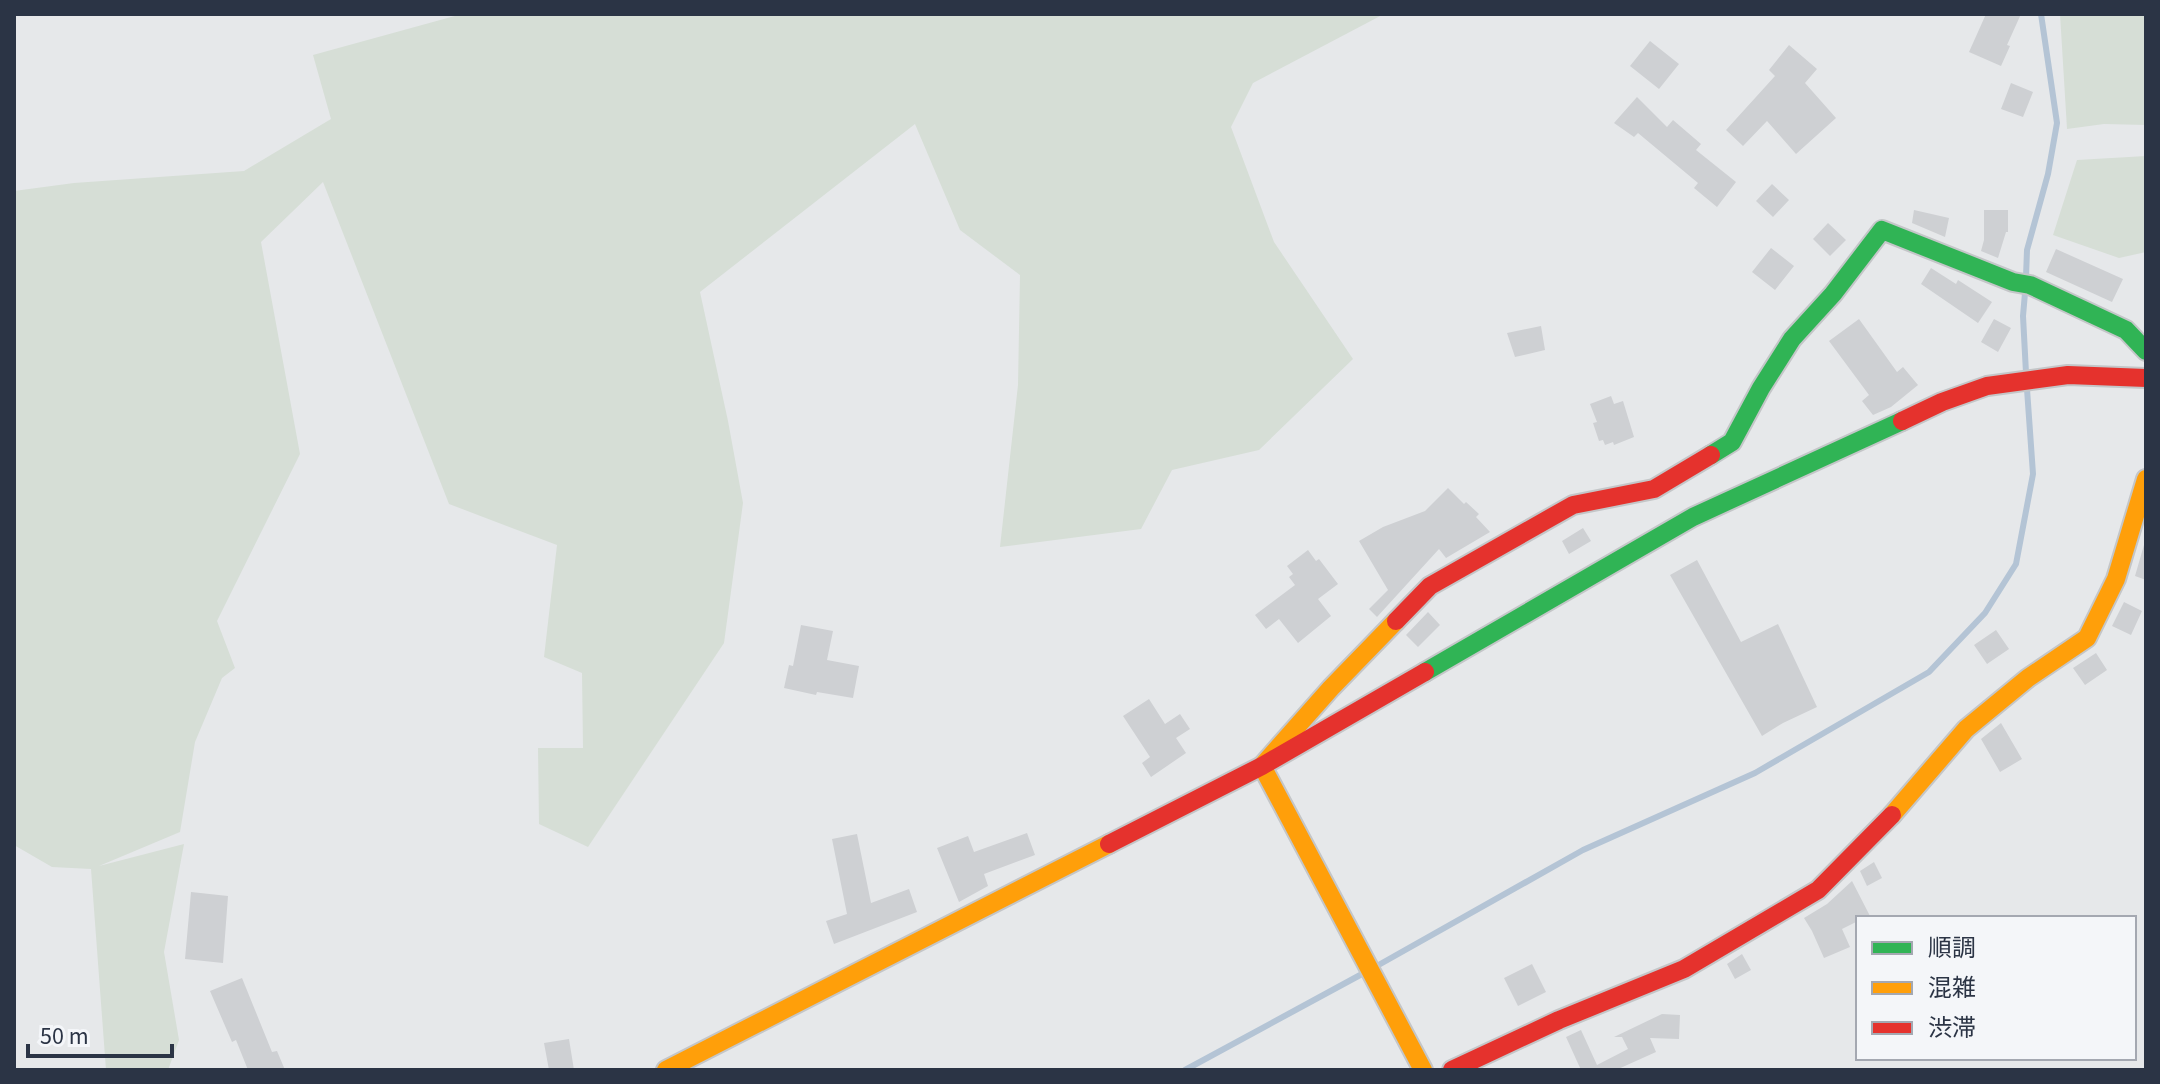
<svg xmlns="http://www.w3.org/2000/svg" width="2160" height="1084" font-family="'Source Sans 3','Noto Sans JP',sans-serif">
  <style>
    .green { fill: #d6ded6 }
    .lines { fill: none; stroke-linecap: round; stroke-linejoin: round }
    .stream { stroke: #b4c4d5; stroke-width: 6 }
    .building { fill: #ced0d3 }
    .fast-casing { stroke: #c4c6c8; stroke-width: 22 }
    .slow-casing { stroke: #c4c6c8; stroke-width: 22 }
    .jam-casing { stroke: #c4c6c8; stroke-width: 22 }
    .fast { stroke: #30b455; stroke-width: 18 }
    .slow { stroke: #ff9f0a; stroke-width: 18 }
    .jam { stroke: #e5322d; stroke-width: 18 }
  </style>
  <rect width="100%" height="100%" fill="#e6e8ea"/>
  <path class="green" d="M462,14H1384L1253,83L1231,127L1274,242L1353,359L1259,450L1172,470L1141,529L1000,547L1018,385L1020,275L960,230L915,124L700,292L728,421L743,503L724,643L588,847L539,824L538,748H583L582,673L544,657L557,545L449,504L323,182L261,242L300,454L217,621L235,668L222,678L195,742L180,832L99,866L184,844L164,952L179,1040L168,1070H106L91,869L52,867L14,845V191L74,183L244,171L331,119L313,55Z
    M2060,14H2146V125L2104,124L2067,129Z
    M2146,156V252L2119,258L2053,235L2077,160Z"/>
  <g class="lines">
    <path class="stream" d="M2026,277L2027,250L2048,174L2057,123L2041,14
      M2025,293L2023,316L2026,373
      M1375,967L1583,850L1755,773L1929,672L1985,613L2016,564L2033,474L2027,389
      M1185,1070L1362,974"/>
  </g>
  <path class="building" d="M1986,14H2021L2007,45L2010,46L2001,66L1969,52Z
    M1650,41L1679,64L1659,89L1630,66Z
    M1789,45L1817,69L1805,83L1836,118L1796,154L1767,121L1743,146L1726,130L1775,76L1769,70Z
    M2011,83L2033,92L2023,117L2001,109Z
    M1637,97L1667,127L1673,120L1701,144L1696,150L1736,182L1717,207L1694,188L1698,183L1638,133L1634,137L1614,123Z
    M1772,184L1789,200L1773,217L1756,201Z
    M1914,210L1949,218L1945,237L1912,223Z
    M1984,210H2008V232H2006L1998,258L1981,251L1984,240Z
    M1828,223L1846,240L1830,256L1813,239Z
    M1771,248L1794,266L1775,290L1752,272Z
    M2056,249L2123,279L2112,302L2046,272Z
    M1931,268L1956,284L1958,280L1992,302L1978,323L1921,284Z
    M1859,319L1897,372L1903,367L1918,385L1891,407L1873,415L1862,401L1869,395L1829,341Z
    M1994,319L2011,328L1998,352L1981,342Z
    M1541,326L1545,350L1515,357L1507,333Z
    M1611,396L1614,404L1623,401L1634,437L1614,445L1613,442L1605,445L1603,440L1599,441L1593,423L1597,422L1590,404Z
    M1448,488L1464,504L1466,502L1479,514L1476,517L1490,532L1446,558L1439,549L1377,617L1369,609L1388,590L1359,541L1383,527L1425,511Z
    M1583,528L1591,541L1569,554L1562,541Z
    M2146,538V580L2135,576Z
    M1308,550L1316,561L1319,559L1338,584L1318,599L1331,616L1298,643L1279,619L1266,629L1255,615L1295,585L1289,577L1293,574L1287,566Z
    M1697,560L1741,642L1778,624L1817,707L1783,723L1762,736L1670,575Z
    M2124,602L2142,611L2131,635L2112,626Z
    M1428,612L1440,625L1418,647L1406,635Z
    M801,625L833,631L827,660L859,666L853,698L817,692L816,695L784,688L789,665L793,666Z
    M1996,630L2009,649L1987,664L1974,645Z
    M2096,653L2107,670L2085,685L2073,668Z
    M1149,699L1165,724L1180,714L1190,729L1176,738L1186,753L1151,777L1142,763L1150,757L1123,716Z
    M2001,723L2022,759L2000,772L1981,739Z
    M1027,833L1035,855L984,874L988,886L959,902L937,848L968,836L974,852Z
    M857,834L871,903L909,889L917,912L834,944L826,921L847,914L832,839Z
    M1874,862L1882,878L1867,886L1860,871Z
    M1852,881L1870,916L1858,918V921L1842,929L1850,947L1824,958L1812,931L1804,918L1827,904Z
    M191,892L228,896L223,963L185,959Z
    M1742,954L1751,970L1735,979L1727,964Z
    M1532,964L1546,992L1518,1006L1504,978Z
    M242,978L272,1052L277,1051L285,1070H248L236,1040L232,1042L210,991Z
    M1662,1014L1680,1015L1679,1039L1650,1038L1656,1052L1616,1070H1581L1566,1037L1581,1030L1597,1065L1628,1049L1622,1037H1614Z
    M569,1039L574,1070H549L544,1043Z"/>
  <g class="lines">
    <g class="fast-casing">
      <path id="fast" d="M1711,455L1732,442L1761,388L1792,339L1833,294L1882,230L2013,282L2030,285L2126,330L2146,351
        M1425,672L1693,517L1902,421"/>
    </g>
    <g class="slow-casing">
      <path id="slow" d="M1396,621L1331,688L1262,766L1423,1070
        M1892,815L1966,729L2028,678L2087,638L2116,579L2146,479
        M666,1070L1109,844"/>
    </g>
    <g class="jam-casing">
      <path id="jam" d="M1902,421L1942,402L1987,386L2068,375L2146,378
        M1396,621L1430,586L1573,505L1654,489L1711,455
        M1109,844L1262,766L1425,672
        M1452,1070L1559,1020L1684,969L1818,890L1892,815"/>
    </g>
    <use href="#fast" class="fast"/>
    <use href="#slow" class="slow"/>
    <use href="#jam" class="jam"/>
  </g>
  <rect width="2160" height="1084" fill="none" stroke="#2b3445" stroke-width="32"/>
  <rect x="1856" y="916" width="280" height="144" fill="#f4f6f9" stroke="#a4a8b1" stroke-width="2"/>
  <rect x="1872" y="942" width="40" height="12" fill="#30b455" stroke="#a4a8b1" stroke-width="2"/>
  <text x="1928" y="956" font-size="24" fill="#2b3445">順調</text>
  <rect x="1872" y="982" width="40" height="12" fill="#ff9f0a" stroke="#a4a8b1" stroke-width="2"/>
  <text x="1928" y="996" font-size="24" fill="#2b3445">混雑</text>
  <rect x="1872" y="1022" width="40" height="12" fill="#e5322d" stroke="#a4a8b1" stroke-width="2"/>
  <text x="1928" y="1036" font-size="24" fill="#2b3445">渋滞</text>
  <path d="M28 1044v12h144v-12" fill="none" stroke="#2b3445" stroke-width="4"/>
  <text x="40" y="1044" font-size="24" fill="#2b3445" stroke="#f4f6f9" stroke-width="6" paint-order="stroke">50 m</text>
</svg>
